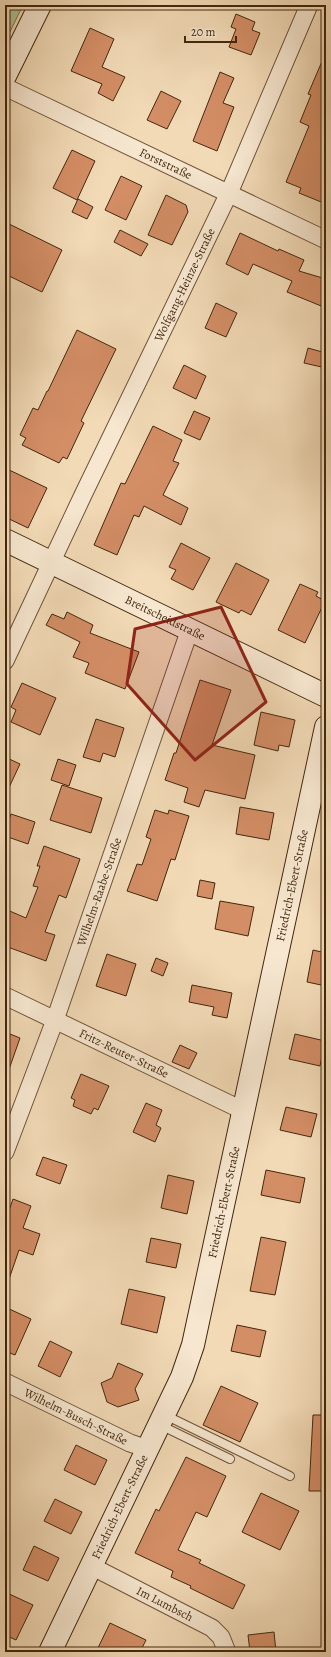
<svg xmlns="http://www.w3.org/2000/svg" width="331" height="1657" font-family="Alegreya,serif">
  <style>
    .green { fill: #b4c192; stroke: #7b7450 }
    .building { fill: #d48e66; stroke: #42280e }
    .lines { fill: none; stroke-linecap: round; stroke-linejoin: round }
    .lane-casing { stroke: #6e5438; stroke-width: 10 }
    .street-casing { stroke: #6e5438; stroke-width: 19 }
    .secondary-casing { stroke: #42280e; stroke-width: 24 }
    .lane { stroke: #f7e7d0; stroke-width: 8 }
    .street { stroke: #f7e7d0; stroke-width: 17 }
    .secondary { stroke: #f7e7d0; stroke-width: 22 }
    .marked { fill: #8f2418; fill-opacity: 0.2; stroke: #8f2418; stroke-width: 3; stroke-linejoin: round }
    .labels { text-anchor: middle; stroke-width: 3; stroke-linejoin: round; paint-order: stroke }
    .street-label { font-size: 12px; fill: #42280e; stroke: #f7e7d0 }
  </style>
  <rect width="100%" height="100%" fill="#f2dab6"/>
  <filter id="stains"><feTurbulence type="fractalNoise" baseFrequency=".005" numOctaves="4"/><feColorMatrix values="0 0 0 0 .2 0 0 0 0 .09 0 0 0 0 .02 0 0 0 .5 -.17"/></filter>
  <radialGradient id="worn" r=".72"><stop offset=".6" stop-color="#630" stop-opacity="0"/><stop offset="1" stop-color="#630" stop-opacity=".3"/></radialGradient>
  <path class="green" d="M5,5H23L5,42Z"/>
  <path class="building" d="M236,14L255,22L252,30L260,33L251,55L229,47L236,29L231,27Z
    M90,28L114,39L102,67L125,77L113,101L98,93L102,84L71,71Z
    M326,52V204L299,193L301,188L286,182L309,126L300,122L311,95L308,94Z
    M220,72L234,78L223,103L234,107L217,151L193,141Z
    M161,91L181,101L167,129L147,120Z
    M72,150L95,161L77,200L53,188Z
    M121,176L142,186L126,220L105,210Z
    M166,195L186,205L188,212L172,245L148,235Z
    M78,199L93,207L87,219L72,212Z
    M5,222L62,250L42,292L5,274Z
    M120,230L148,244L141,256L114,242Z
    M240,233L278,251L279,249L304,260L299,271L326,279V308L287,292L292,281L253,264L248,275L226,264Z
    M216,303L237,313L226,337L205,328Z
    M77,330L116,349L81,421L84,423L67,459L63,457L59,463L22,445L26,438L20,435L33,408L38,410L47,391H48Z
    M308,348L326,353V368L304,363Z
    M184,365L206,376L196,399L173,388Z
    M194,411L210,418L200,440L184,433Z
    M153,426L182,440L173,461L179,463L163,495L188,508L181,525L144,506L139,517L134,515L117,555L94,545L121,483L125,484Z
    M5,468L47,488L28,528L5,517Z
    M181,543L210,558L193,590L171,579L176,570L169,567Z
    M236,563L269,580L251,615L241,610L239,613L216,602Z
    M300,584L318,592L316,596L325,601L305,643L278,630Z
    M67,612L93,625L90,633L139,652L125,689L85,673L89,663L73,657L80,642L46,625L52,614L64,619Z
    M200,680L231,690L212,745L255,755L245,799L205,790L199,807L184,802L188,788L165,780L174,753H176Z
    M22,683L56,698L40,735L11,722L16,710L11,707Z
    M261,712L295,720L289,747L279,745L278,751L254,745Z
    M96,719L124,728L115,757L103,753L100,762L83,757Z
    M5,757L20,764L5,796Z
    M58,759L76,765L69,786L51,780Z
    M62,785L102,798L91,833L50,820Z
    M240,807L274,813L269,840L236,834Z
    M155,810L168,814L169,810L189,816L175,860L171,859L157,901L127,891L137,864L142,865L151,839L146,837Z
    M11,814L35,822L28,844L5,836V830Z
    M44,846L80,859L66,898L59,895L45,932L55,935L46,961L5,946V909L26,918L38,887L33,886L40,866H37Z
    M200,880L215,883L212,899L197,896Z
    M220,901L254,907L248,936L215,929Z
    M313,950L326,953V986L307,982Z
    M107,954L136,964L126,996L96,986Z
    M156,958L168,963L163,976L151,971Z
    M192,985L232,993L227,1018L212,1015L214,1007L189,1002Z
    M5,1032L20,1038L7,1075H5Z
    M295,1034L325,1041L320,1066L289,1059Z
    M180,1045L197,1053L189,1069L172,1062Z
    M81,1074L109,1086L98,1110L94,1108L91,1114L73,1106L75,1100L71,1098Z
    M146,1103L162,1110L156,1125L161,1128L155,1142L133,1132Z
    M286,1107L317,1114L311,1137L280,1130Z
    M43,1157L67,1165L60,1184L36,1175Z
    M266,1170L305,1178L300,1203L261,1195Z
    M168,1175L194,1181L187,1214L161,1208Z
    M13,1199L31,1206L23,1228L40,1234L33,1255L19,1250L7,1285L5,1284V1222Z
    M261,1237L286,1242L275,1295L250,1291Z
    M151,1238L181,1244L176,1268L146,1262Z
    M129,1289L165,1297L157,1333L121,1324Z
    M5,1307L31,1319L15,1355L5,1351Z
    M237,1325L266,1331L260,1357L231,1351Z
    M50,1341L72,1352L60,1377L38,1366Z
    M118,1363L143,1374L135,1389L139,1400L118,1407L107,1402L101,1383L112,1378Z
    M221,1386L258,1403L240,1442L203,1425Z
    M313,1415H326L325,1491H309Z
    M76,1445L107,1460L95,1485L64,1470Z
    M186,1457L226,1476L207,1517L196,1512L178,1550L201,1560L199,1563L245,1585L233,1609L190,1588L191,1586L171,1577L173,1571L135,1553L156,1509L159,1511Z
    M261,1493L299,1511L280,1550L242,1532Z
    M55,1499L82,1512L71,1534L44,1521Z
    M34,1546L59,1558L48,1581L23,1570Z
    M5,1592L33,1605L16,1640L5,1635Z
    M110,1623L146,1640L140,1652H96Z
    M274,1632L276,1652H250L248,1635Z"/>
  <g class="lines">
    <g class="lane-casing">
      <path id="lane" d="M165,1415L290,1476
        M160,1425L230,1459"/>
    </g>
    <g class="street-casing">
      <g id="street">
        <path id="s1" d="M5,87L326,240"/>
        <path id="s2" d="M5,661L83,495L229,193L309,5"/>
        <path id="s3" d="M5,996L244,1111"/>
        <path id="s4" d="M5,1152L55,1020L190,629"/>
        <path id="s5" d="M5,1382L130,1443L148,1449"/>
        <path id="s6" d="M91,1566L212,1628L221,1637L227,1652"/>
      </g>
    </g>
    <g class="secondary-casing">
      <g id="secondary">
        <path d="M5,76L40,5"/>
        <path id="s7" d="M5,540L326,696"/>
        <path id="s8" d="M50,1652L182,1377L193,1345L326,727"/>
      </g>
    </g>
    <use href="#lane" class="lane"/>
    <use href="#street" class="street"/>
    <use href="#secondary" class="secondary"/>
  </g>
  <path class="marked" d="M221,607L266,702L195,760L127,684L135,629Z"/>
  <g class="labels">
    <g class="street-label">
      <text dy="4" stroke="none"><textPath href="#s1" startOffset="178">Forststraße</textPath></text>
      <text dy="4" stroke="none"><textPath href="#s2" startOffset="417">Wolfgang-Heinze-Straße</textPath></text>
      <text dy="4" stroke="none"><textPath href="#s7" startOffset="178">Breitscheidstraße</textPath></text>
      <text dy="4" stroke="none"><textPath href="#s8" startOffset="809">Friedrich-Ebert-Straße</textPath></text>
      <text dy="4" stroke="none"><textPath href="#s4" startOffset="277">Wilhelm-Raabe-Straße</textPath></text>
      <text dy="4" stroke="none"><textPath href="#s3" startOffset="132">Fritz-Reuter-Straße</textPath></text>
      <text dy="4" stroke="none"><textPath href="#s8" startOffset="485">Friedrich-Ebert-Straße</textPath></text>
      <text dy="4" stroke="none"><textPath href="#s5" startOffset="79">Wilhelm-Busch-Straße</textPath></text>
      <text dy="4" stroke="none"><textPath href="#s8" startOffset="161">Friedrich-Ebert-Straße</textPath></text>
      <text dy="4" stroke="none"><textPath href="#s6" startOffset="83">Im Lumbsch</textPath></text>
    </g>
  </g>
  <rect width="331" height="1657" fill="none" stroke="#f2dab6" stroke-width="20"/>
  <rect x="6" y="6" width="319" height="1645" fill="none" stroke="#42280e" stroke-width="2"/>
  <rect x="10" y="10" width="311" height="1637" fill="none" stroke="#42280e"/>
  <path d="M185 36v6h51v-6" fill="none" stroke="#42280e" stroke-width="2"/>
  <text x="191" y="36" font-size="12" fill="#42280e" stroke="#f7e7d0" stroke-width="3" paint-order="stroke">20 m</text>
  <rect width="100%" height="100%" filter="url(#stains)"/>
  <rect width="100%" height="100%" fill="url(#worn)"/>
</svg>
